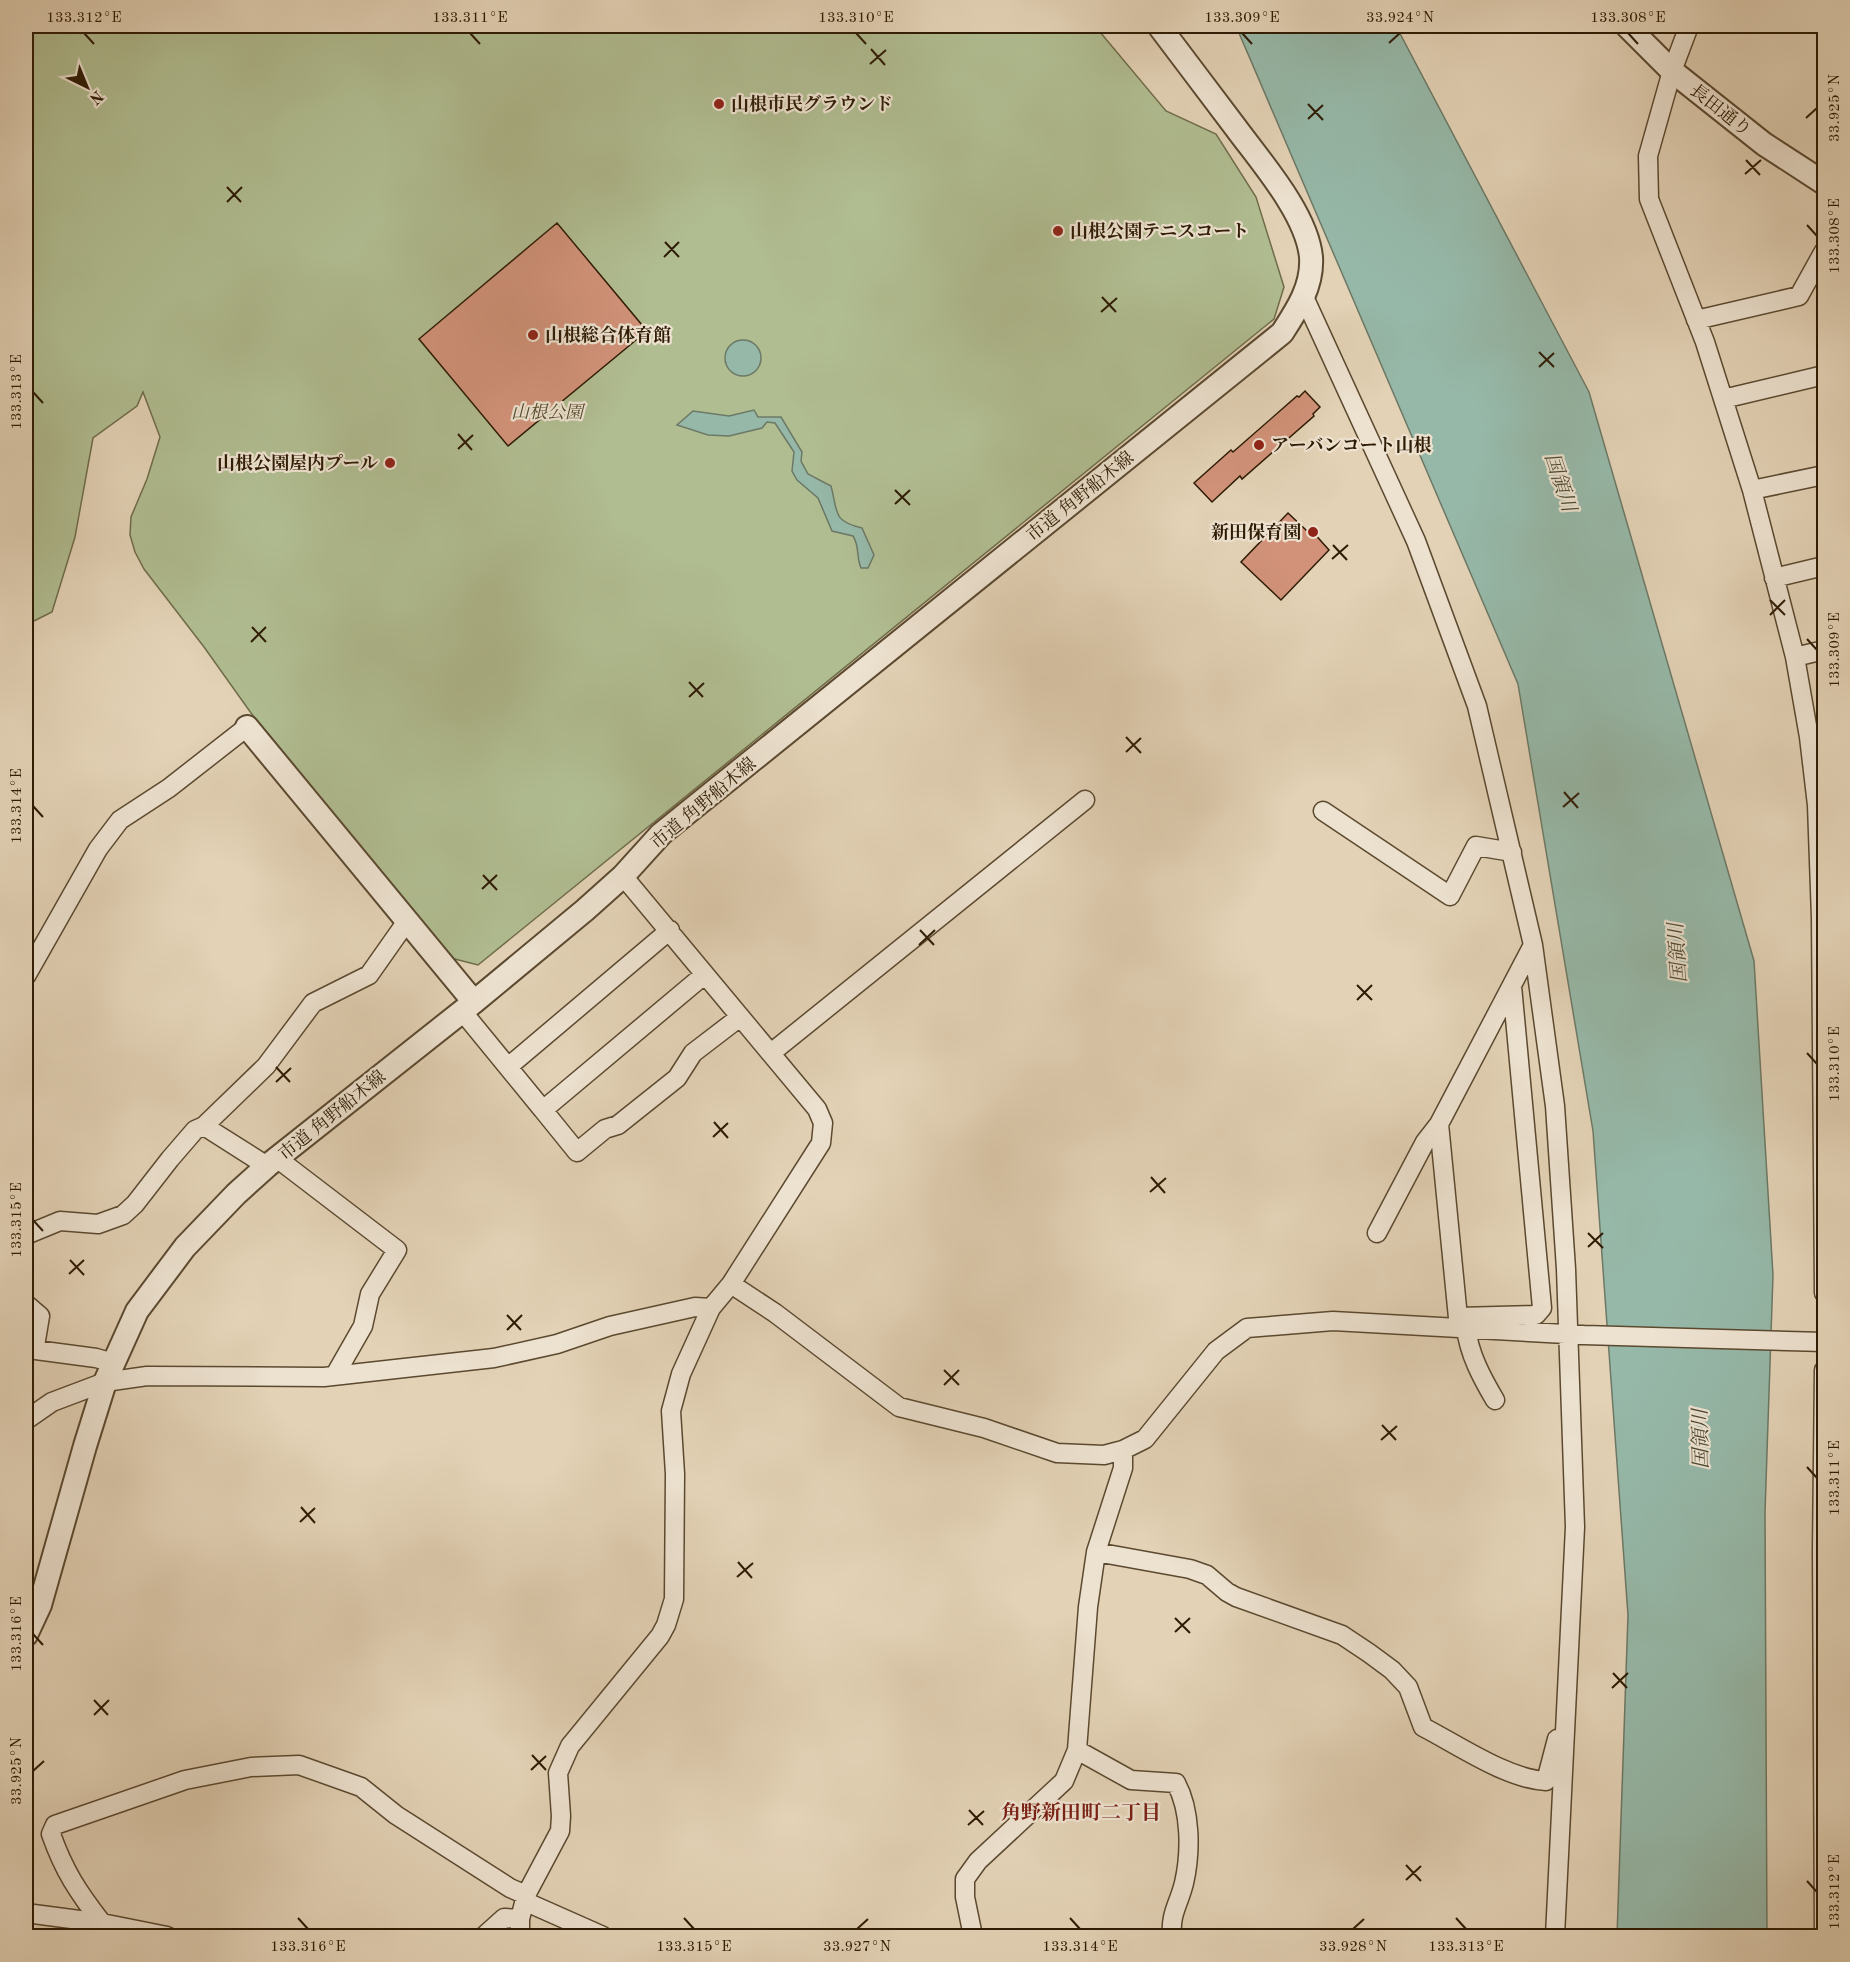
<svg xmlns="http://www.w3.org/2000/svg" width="1850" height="1962" font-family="'Old Standard TT','Noto Serif JP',serif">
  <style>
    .green { fill: #b0bd91; stroke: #6f6c4a; stroke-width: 1.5 }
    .water { fill: #96b8a8; stroke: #6c7966; stroke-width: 1.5 }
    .building { fill: #d19279; stroke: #2e1b04; stroke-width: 1.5 }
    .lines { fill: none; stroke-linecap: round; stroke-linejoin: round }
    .minor-casing { stroke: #5b4930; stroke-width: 21 }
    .tertiary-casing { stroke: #5b4930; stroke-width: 26 }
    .minor { stroke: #ede2d0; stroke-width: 18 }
    .tertiary { stroke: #ede2d0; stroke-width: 22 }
    .ticks { fill: none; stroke: #2e1b04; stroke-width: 2 }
    .poi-dot { fill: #8f2418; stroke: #ede2d0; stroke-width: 2 }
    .labels { text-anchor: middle; stroke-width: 4.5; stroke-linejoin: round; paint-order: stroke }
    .poi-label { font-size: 18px; font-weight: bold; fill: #2e1b04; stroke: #ede2d0; text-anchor: start }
    .street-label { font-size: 18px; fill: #2e1b04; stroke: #ede2d0 }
    .park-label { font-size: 18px; font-style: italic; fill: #554c2e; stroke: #ede2d0 }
    .water-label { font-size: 20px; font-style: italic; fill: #4d4a35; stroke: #ede2d0 }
    .neighbourhood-label { font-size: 20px; font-weight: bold; fill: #7a1f14; stroke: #ede2d0 }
    .neatline { fill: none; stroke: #2e1b04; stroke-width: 2 }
    .ticks-label { font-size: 15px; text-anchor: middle; fill: #2e1b04 }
  </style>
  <rect width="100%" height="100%" fill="#e3d2b6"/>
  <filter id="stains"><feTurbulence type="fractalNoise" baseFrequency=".00333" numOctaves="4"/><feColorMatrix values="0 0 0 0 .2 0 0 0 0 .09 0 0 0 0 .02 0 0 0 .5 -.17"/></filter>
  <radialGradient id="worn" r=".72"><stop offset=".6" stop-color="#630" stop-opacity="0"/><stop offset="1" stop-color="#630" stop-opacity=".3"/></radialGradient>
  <path class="green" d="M26,26H1095L1166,111L1216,134L1256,197L1284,287L1274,319L478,965L451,958L251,713L204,647L144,569L135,552L130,535L131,517L147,479L160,437L143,392L137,406L93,438L75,537L52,612L26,625Z"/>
  <path class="water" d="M1236,26H1396L1589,392L1754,961L1773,1275L1765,1512L1767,1936H1617L1628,1615L1593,1131L1518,684Z
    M725 358a18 18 0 1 1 36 0a18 18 0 1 1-36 0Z
    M754,410L758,417H781L802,452L801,461L808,474L831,486C838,512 832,521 862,528L874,555L868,568H861C856,557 860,547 853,536L832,531L818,498L797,480L792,471L794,452L775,423L767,422L762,428L729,436L708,435L677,425L693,411L729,416Z"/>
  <path class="building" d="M557,223L647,331L508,446L419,339Z
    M1305,391L1320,407L1313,414L1314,416L1242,479L1240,476L1212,502L1194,483L1231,450L1233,452L1297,396L1299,397Z
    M1288,513L1306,530L1312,531L1329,550L1281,600L1241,562Z"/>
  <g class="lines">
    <g class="minor-casing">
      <path id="minor" d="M1689,26L1672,71L1648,156L1649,199L1705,342L1752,490L1795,657L1809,737L1817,805L1821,918L1824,1293
        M1304,297L1416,541L1477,706L1533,945L1555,1106L1566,1269L1575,1527L1555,1936
        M1696,320L1799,296L1824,251
        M1723,399L1824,375
        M1752,490L1824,475
        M1774,578L1824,566
        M1795,657L1824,650
        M1323,811L1450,896L1476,846L1512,852
        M26,976L98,849L120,820L169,788L247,727
        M462,1011L543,1110L704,975
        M771,1053L1085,800
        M508,1067L670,930
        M543,1110L577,1152L605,1129L618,1125L677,1078L693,1053L740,1017
        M278,1159L397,1250L370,1294L363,1326L335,1375
        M267,1166L204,1126L266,1066L313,1003L369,975L407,921
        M1377,1233L1425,1142L1439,1124
        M26,1235L60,1221L98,1224L123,1215L135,1204L170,1159L195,1130L204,1126
        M731,1284L775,1313L899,1407L984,1428L1057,1453L1104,1455L1123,1450
        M26,1304L40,1316L35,1346L36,1350L96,1358L114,1363
        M1458,1317L1536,1315L1542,1308L1512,986
        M1459,1328L1439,1124L1533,945
        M1466,1328C1469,1354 1482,1378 1495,1400
        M26,1420L52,1402L105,1382L147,1376L324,1377L494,1358L557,1344L610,1326L695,1307L711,1308L731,1284L821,1143L823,1123L817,1109L623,876
        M1096,1552L1190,1569L1207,1575L1227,1592L1236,1597L1342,1635L1369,1653L1392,1670L1408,1687L1423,1727C1458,1745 1507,1779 1546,1781L1557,1739
        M1077,1750L1131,1780L1176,1783C1191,1811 1191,1852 1184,1883C1179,1904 1170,1913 1172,1936
        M524,1901L603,1936
        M26,1913L102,1923L167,1936
        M102,1923C78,1892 64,1871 51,1834L55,1825L185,1780L251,1767L299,1765L361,1787L396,1815L510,1888L526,1895
        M484,1936L504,1918L520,1919
        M520,1936V1919L526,1895L560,1831L561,1816L558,1773L570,1746L660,1636L666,1625L674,1599L675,1474L671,1411L681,1374L711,1308
        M973,1936L965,1897V1879L978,1861L1064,1781L1077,1750L1088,1607L1096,1552L1123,1468V1450L1145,1439L1216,1351L1247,1328L1333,1321L1584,1335L1824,1342
        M1824,1936L1822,1551L1824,1370"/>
    </g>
    <g class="tertiary-casing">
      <path id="tertiary" d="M1627,26L1672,71L1764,144L1824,183
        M247,727L474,1002
        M26,1635L40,1605L85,1446L105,1382L137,1311L185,1247L236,1194L267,1166L474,1002L585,910L623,876L661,834L1282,333C1297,310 1313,286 1311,257C1307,214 1261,162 1236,128C1210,94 1185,60 1159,26"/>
    </g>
    <use href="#minor" class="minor"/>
    <use href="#tertiary" class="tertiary"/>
  </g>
  <path class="ticks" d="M84,33L94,44M470,33L480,44M856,33L866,44M1242,33L1252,44M1628,33L1638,44M1389,43L1400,33M871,49L885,65M870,64L886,50M1308,104L1323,120M1806,118L1817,108M1308,119L1323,105M1746,160L1760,175M1745,174L1761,160M227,187L241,202M227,202L242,187M1807,225L1817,236M665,242L679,257M664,257L679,242M1102,297L1116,312M1101,312L1117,298M1539,352L1554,367M1539,367L1554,353M33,392L43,403M458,434L472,450M458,449L473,435M895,490L910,505M895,504L910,490M1333,545L1347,560M1332,559L1348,545M1770,600L1785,615M1770,615L1785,600M252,627L266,642M1807,639L1817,650M251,642L266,627M689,682L703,697M689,697L704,683M1126,737L1141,753M1126,752L1141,738M1564,792L1578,808M33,806L43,817M1563,807L1579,793M483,875L497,890M482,889L497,875M920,930L934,945M919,945L935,930M1357,985L1372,1000M1357,1000L1372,985M1807,1053L1817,1064M276,1067L290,1082M276,1082L291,1068M714,1122L728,1138M713,1137L728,1123M1151,1177L1165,1193M1150,1192L1166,1178M33,1220L43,1231M1588,1233L1603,1248M1588,1247L1603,1233M70,1260L84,1275M69,1274L84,1260M507,1315L521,1330M507,1330L522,1315M944,1370L959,1385M944,1385L959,1370M1382,1425L1396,1440M1381,1440L1397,1426M1807,1467L1817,1478M301,1507L315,1523M300,1522L315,1508M738,1562L752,1578M737,1577L753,1563M1175,1618L1190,1633M1175,1632L1190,1618M33,1634L43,1645M1613,1673L1627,1688M1612,1688L1628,1673M94,1700L108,1715M94,1715L109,1700M532,1755L546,1770M531,1770L546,1756M33,1771L44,1761M969,1810L983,1825M968,1825L984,1811M1406,1865L1421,1881M1406,1880L1421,1866M1807,1881L1817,1892M298,1918L308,1929M684,1918L694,1929M1070,1918L1080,1929M1456,1918L1466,1929M857,1929L868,1919M1353,1929L1364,1919"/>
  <g class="poi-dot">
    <circle cx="719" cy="104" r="6"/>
    <circle cx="1058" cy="231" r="6"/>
    <circle cx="533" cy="335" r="6"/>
    <circle cx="1259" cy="445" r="6"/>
    <circle cx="390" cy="463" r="6"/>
    <circle cx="1313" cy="532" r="6"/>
  </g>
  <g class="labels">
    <g class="poi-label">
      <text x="731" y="110">山根市民グラウンド</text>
      <text x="1070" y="237">山根公園テニスコート</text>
      <text x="545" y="341">山根総合体育館</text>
      <text x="1271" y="451">アーバンコート山根</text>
      <text x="378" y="469" text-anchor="end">山根公園屋内プール</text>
      <text x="1301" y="538" text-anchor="end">新田保育園</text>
    </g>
    <g class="street-label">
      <text transform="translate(1721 110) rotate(38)" y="6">長田通り</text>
      <text transform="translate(1080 496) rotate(-39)" y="6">市道 角野船木線</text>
      <text transform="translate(703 803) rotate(-40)" y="6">市道 角野船木線</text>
      <text transform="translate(332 1115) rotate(-39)" y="6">市道 角野船木線</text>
    </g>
    <g class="park-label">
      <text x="547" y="418">山根公園</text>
    </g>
    <g class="water-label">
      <text transform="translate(1561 482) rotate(72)" y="7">国領川</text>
      <text transform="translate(1677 953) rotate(-94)" y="7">国領川</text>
      <text transform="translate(1700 1439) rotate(-91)" y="7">国領川</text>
    </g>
    <g class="neighbourhood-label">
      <text x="1081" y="1819">角野新田町二丁目</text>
    </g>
  </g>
  <rect width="1850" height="1962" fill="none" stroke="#e3d2b6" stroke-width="66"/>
  <g transform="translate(87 87) rotate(137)" stroke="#ede2d0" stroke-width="4.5" paint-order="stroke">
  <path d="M0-4.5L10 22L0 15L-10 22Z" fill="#2e1b04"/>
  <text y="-9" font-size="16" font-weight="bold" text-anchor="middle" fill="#2e1b04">N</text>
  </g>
  <rect x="33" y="33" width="1784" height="1896" class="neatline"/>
  <g class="ticks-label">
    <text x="84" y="22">133.312°E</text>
    <text x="470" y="22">133.311°E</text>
    <text x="856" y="22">133.310°E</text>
    <text x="1242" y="22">133.309°E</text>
    <text x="1400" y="22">33.924°N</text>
    <text x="1628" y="22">133.308°E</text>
    <text transform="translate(1834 108) rotate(-90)" y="5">33.925°N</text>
    <text transform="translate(1834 236) rotate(-90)" y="5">133.308°E</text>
    <text transform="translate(16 392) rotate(-90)" y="5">133.313°E</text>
    <text transform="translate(1834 650) rotate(-90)" y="5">133.309°E</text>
    <text transform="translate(16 806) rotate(-90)" y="5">133.314°E</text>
    <text transform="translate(1834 1064) rotate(-90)" y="5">133.310°E</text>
    <text transform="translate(16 1220) rotate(-90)" y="5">133.315°E</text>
    <text transform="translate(1834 1478) rotate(-90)" y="5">133.311°E</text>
    <text transform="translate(16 1634) rotate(-90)" y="5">133.316°E</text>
    <text transform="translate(16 1771) rotate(-90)" y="5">33.925°N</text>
    <text transform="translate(1834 1892) rotate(-90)" y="5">133.312°E</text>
    <text x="308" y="1951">133.316°E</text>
    <text x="694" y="1951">133.315°E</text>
    <text x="857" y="1951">33.927°N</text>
    <text x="1080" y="1951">133.314°E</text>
    <text x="1353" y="1951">33.928°N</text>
    <text x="1466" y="1951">133.313°E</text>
  </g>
  <rect width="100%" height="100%" filter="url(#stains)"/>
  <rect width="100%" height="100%" fill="url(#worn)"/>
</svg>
